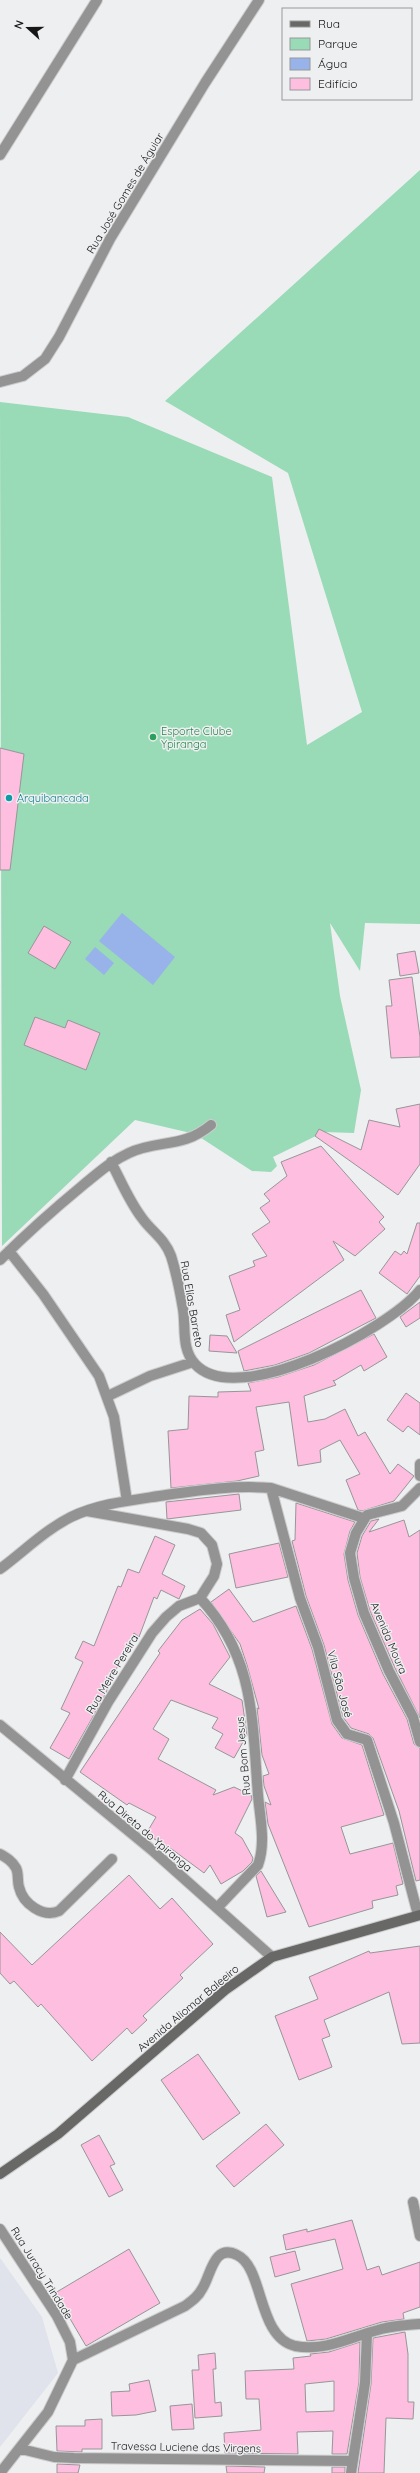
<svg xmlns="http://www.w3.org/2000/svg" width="420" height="2473" font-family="Quicksand,sans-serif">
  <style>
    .built { fill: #e0e3ec }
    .green { fill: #99dab7 }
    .water { fill: #98b3e9 }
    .building { fill: #febee0; stroke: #979697; fill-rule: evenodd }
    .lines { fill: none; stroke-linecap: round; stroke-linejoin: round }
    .minor-casing { stroke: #cccccd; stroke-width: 12 }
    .secondary-casing { stroke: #cccccd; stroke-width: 12 }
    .minor { stroke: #939393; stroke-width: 10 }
    .secondary { stroke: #686867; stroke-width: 10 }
    .leisure-dot { fill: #2e9e5b; stroke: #eeeff0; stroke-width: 1.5 }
    .culture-dot { fill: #0f9aa8; stroke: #eeeff0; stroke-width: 1.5 }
    .labels { text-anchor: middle; stroke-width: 3; stroke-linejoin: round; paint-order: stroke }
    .street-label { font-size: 11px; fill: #171718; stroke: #eeeff0 }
    .leisure-label { font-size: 11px; fill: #27864d; stroke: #eeeff0; text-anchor: start }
    .culture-label { font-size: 11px; fill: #0d838f; stroke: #eeeff0; text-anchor: start }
  </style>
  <rect width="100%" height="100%" fill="#eeeff0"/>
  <path class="built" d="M0,2258L42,2317L58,2373L0,2447Z"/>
  <path class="green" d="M420,170V924L365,923L360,971L330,923L340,996L361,1090L354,1133L324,1132L273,1157L277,1166L271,1172L252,1171L195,1134L135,1120L2,1246L0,402L128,417L272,477L307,745L362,712L288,473L165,401Z"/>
  <path class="water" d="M122,913L175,957L153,985L99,941Z
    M95,947L114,963L104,975L85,959Z"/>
  <path class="building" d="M0,748L24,754L10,870H0Z
    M44,926L71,942L55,969L28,953Z
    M415,951L419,973L400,976L397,954Z
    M412,977L420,1037V1057L391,1058L386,1006H392L389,980Z
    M35,1017L65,1028L68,1020L100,1033L86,1070L24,1045Z
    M420,1104V1164L398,1195L315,1136L319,1129L361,1150L369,1120L400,1127L396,1109Z
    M321,1146L384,1217L379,1222L385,1229L355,1256L333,1241L344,1260L234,1342L226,1315L240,1310L229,1276L255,1266L253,1261L267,1256L252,1234L270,1222L260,1208L270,1201L264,1194L287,1176L281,1162Z
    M417,1223H420V1276L407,1294L379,1273L395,1251L401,1255L404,1251L407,1254Z
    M361,1290L376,1318L374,1319L309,1353L275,1365L244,1371L238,1351Z
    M420,1302V1318L406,1327L400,1317Z
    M374,1334L387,1357L364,1371L361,1365L334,1381L333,1380L336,1385L304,1396L308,1422L325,1419L345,1409L358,1436L365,1432L390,1474L398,1464L414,1476L394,1501L362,1511L358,1510L346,1480L360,1474L340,1440L320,1450L321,1462L298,1466L289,1402L256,1407L264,1450L255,1452L259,1476L237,1481L171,1488L168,1431L188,1429L189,1396L218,1397V1392L251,1391L248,1383L278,1377L314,1365Z
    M210,1335L227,1336L237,1353L209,1351Z
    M406,1393L420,1403V1435L408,1426L403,1432L387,1420Z
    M239,1494L241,1510L167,1519L166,1502Z
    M296,1503L355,1522L350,1531L344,1554L348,1580L358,1615L383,1674L407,1719L414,1744L420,1748V1880L416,1881L399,1811L373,1738L369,1734L351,1728L343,1717L324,1645L306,1596L292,1541L295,1540Z
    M379,1519L369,1532L404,1520L409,1537L420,1530V1718L395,1668L370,1611L360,1577L357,1553L362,1536L371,1521Z
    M155,1536L175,1545L162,1574L185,1586L179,1599L161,1590L157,1599L154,1597L139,1637L134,1633L126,1655L123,1654L104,1697L69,1759L50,1748L70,1713L61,1709L83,1662L75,1658L83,1641L94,1646L118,1586L121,1587L128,1569L139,1573Z
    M279,1543L288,1577L236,1588L229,1554Z
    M229,1589L253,1622L296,1606L312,1649L332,1724L342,1738L362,1745L384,1815L341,1827L350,1854L393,1843L403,1884L396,1886L398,1895L372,1901L373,1908L309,1927L268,1824L265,1802L271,1805L264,1786L263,1776L269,1774L262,1755L257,1708L259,1709L247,1665L240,1644L211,1602Z
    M200,1609L213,1624L230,1657L209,1684L242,1700L247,1735L234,1758L215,1748L223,1734L212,1728L218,1718L171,1700L153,1729L169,1739L158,1759L216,1790L213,1795L234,1787L251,1795L252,1799L235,1833L242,1838L253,1858L252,1862L243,1871L221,1884L210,1865L204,1873L173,1850L146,1834L156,1817L129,1803L127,1805L80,1772L160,1653L158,1651L182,1620Z
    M261,1871L286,1912L267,1917L256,1876Z
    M129,1875L160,1909L172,1898L213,1944L180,1975L183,1978L143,2016L147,2020L132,2034L127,2028L92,2061L41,2004L38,2007L14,1981L10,1984L0,1973V1932L32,1965Z
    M420,1946V2043L402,2044L389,1992L324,2020L330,2036L322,2039L332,2067L299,2080L275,2016L318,1999L309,1977L369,1951L370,1953Z
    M198,2054L240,2113L203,2140L161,2080Z
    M266,2124L284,2145L234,2187L216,2166Z
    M99,2135L115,2164L110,2166L123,2190L109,2197L81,2145Z
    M352,2220L367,2270L379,2266L382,2275L420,2262V2307L403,2313L404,2319L382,2322L326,2339L307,2341L291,2284L343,2269L335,2239L286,2250L283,2235L307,2229V2232Z
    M129,2249L160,2303L86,2346L55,2293Z
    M295,2251L300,2270L275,2277L270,2257Z
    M405,2332L408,2354V2402H414L413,2419L386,2418L384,2473H358L371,2384L373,2338Z
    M360,2342L359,2382L347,2454H332L333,2431L297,2432L298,2454L225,2453L224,2433L261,2430L259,2399H246L245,2371L294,2369L293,2358L311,2356L310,2354L329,2352ZM334,2381V2411L306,2412L305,2384Z
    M215,2353L216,2369H213L215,2403L221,2402L222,2416L195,2418L192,2370H199L198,2355Z
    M149,2380L156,2411L136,2415L112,2416L111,2392L130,2391L129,2384Z
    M192,2404L194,2429L172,2430L170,2406Z
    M102,2419V2449H82V2452L57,2451L56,2426H85V2420Z
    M57,2464L80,2465L78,2473H57Z
    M226,2466L265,2467L264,2473H227Z
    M332,2467H345V2473H332Z"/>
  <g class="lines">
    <g class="minor-casing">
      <path id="minor" d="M0,155L97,0
        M0,382L23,376L45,359L59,337L110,239L205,83L259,0
        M111,1162C121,1181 129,1201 142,1218C151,1231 165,1239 171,1256C176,1272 180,1291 183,1309C186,1327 181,1349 195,1364C237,1410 389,1329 420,1290
        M9,1251L43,1294L99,1376L114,1417L127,1501
        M0,1260C26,1234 53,1210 82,1186C97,1174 111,1161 129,1153C159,1139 182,1149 211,1125
        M108,1396L150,1376L193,1362
        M420,1464V1476
        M271,1488L300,1598L318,1647L337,1720L347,1734L367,1740L394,1823L418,1915
        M420,1488L402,1506L367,1515L356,1533L350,1553L354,1578L364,1613L389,1671L413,1717L420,1742
        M0,1569C23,1552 45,1530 71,1517C100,1503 134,1500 166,1495C201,1490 236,1485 271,1488L363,1518
        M200,1598C255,1657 252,1720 258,1795C260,1818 266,1843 258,1865L217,1908
        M0,1725L153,1851L272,1957
        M65,1780L108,1702L152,1633L166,1617L179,1606L200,1598L214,1576L217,1564L212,1545L201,1533L188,1529L87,1511
        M0,1854C7,1858 12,1861 16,1868C19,1874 17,1881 19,1887C23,1904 43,1918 59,1911L112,1859
        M413,2202L420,2236
        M0,2229L57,2316L70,2342L73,2360L48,2412L0,2473
        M73,2360L185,2306C192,2301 198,2297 202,2289C211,2276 213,2243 237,2255C264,2267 257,2337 295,2346C325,2352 350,2337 378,2330C391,2326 406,2325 420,2324
        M21,2449L54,2457L74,2458L352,2461
        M351,2473L365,2383L367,2334"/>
    </g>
    <g class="secondary-casing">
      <path id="secondary" d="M0,2174L58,2134L225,1990L272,1957L420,1915"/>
    </g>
    <use href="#minor" class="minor"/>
    <use href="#secondary" class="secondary"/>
  </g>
  <circle class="leisure-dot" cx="153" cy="737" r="4"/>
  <circle class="culture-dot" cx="9" cy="798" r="4"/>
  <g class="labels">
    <g class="street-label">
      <text transform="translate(125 193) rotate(-59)" y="4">Rua José Gomes de Águiar</text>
      <text transform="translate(192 1304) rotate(80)" y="4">Rua Elías Barreto</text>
      <text transform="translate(389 1638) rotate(67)" y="4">Avenida Moura</text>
      <text transform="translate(112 1674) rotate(-59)" y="4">Rua Meire Pereira</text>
      <text transform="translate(340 1684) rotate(75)" y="4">Vila São José</text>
      <text transform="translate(243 1756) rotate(-95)" y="4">Rua Bom Jesus</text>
      <text transform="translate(145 1831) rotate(40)" y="4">Rua Direta do Ypiranga</text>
      <text transform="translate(188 2008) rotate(-40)" y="4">Avenida Aliomar Baleeiro</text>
      <text transform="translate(42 2273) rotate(58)" y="4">Rua Juracy Trindade</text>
      <text transform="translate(186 2447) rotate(1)" y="4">Travessa Luciene das Virgens</text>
    </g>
    <g class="leisure-label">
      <text x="161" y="735">Esporte Clube<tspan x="161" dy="13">Ypiranga</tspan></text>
    </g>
    <g class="culture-label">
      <text x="17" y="802">Arquibancada</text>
    </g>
  </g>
  <rect x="282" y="8" width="130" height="92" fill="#eeeff0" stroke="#98999a"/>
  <rect x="290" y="21" width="20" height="6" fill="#686867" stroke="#98999a"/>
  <text x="318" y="28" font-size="12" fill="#171718">Rua</text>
  <rect x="290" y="38" width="20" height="12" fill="#99dab7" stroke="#98999a"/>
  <text x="318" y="48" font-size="12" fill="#171718">Parque</text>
  <rect x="290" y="58" width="20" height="12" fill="#98b3e9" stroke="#98999a"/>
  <text x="318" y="68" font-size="12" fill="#171718">Água</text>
  <rect x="290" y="78" width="20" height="12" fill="#febee0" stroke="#98999a"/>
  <text x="318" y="88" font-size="12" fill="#171718">Edifício</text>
  <g transform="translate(28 28) rotate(291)" stroke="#eeeff0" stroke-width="3" paint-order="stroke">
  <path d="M0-3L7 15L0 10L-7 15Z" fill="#171718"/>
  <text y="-6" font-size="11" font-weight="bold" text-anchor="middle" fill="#171718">N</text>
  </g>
</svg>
